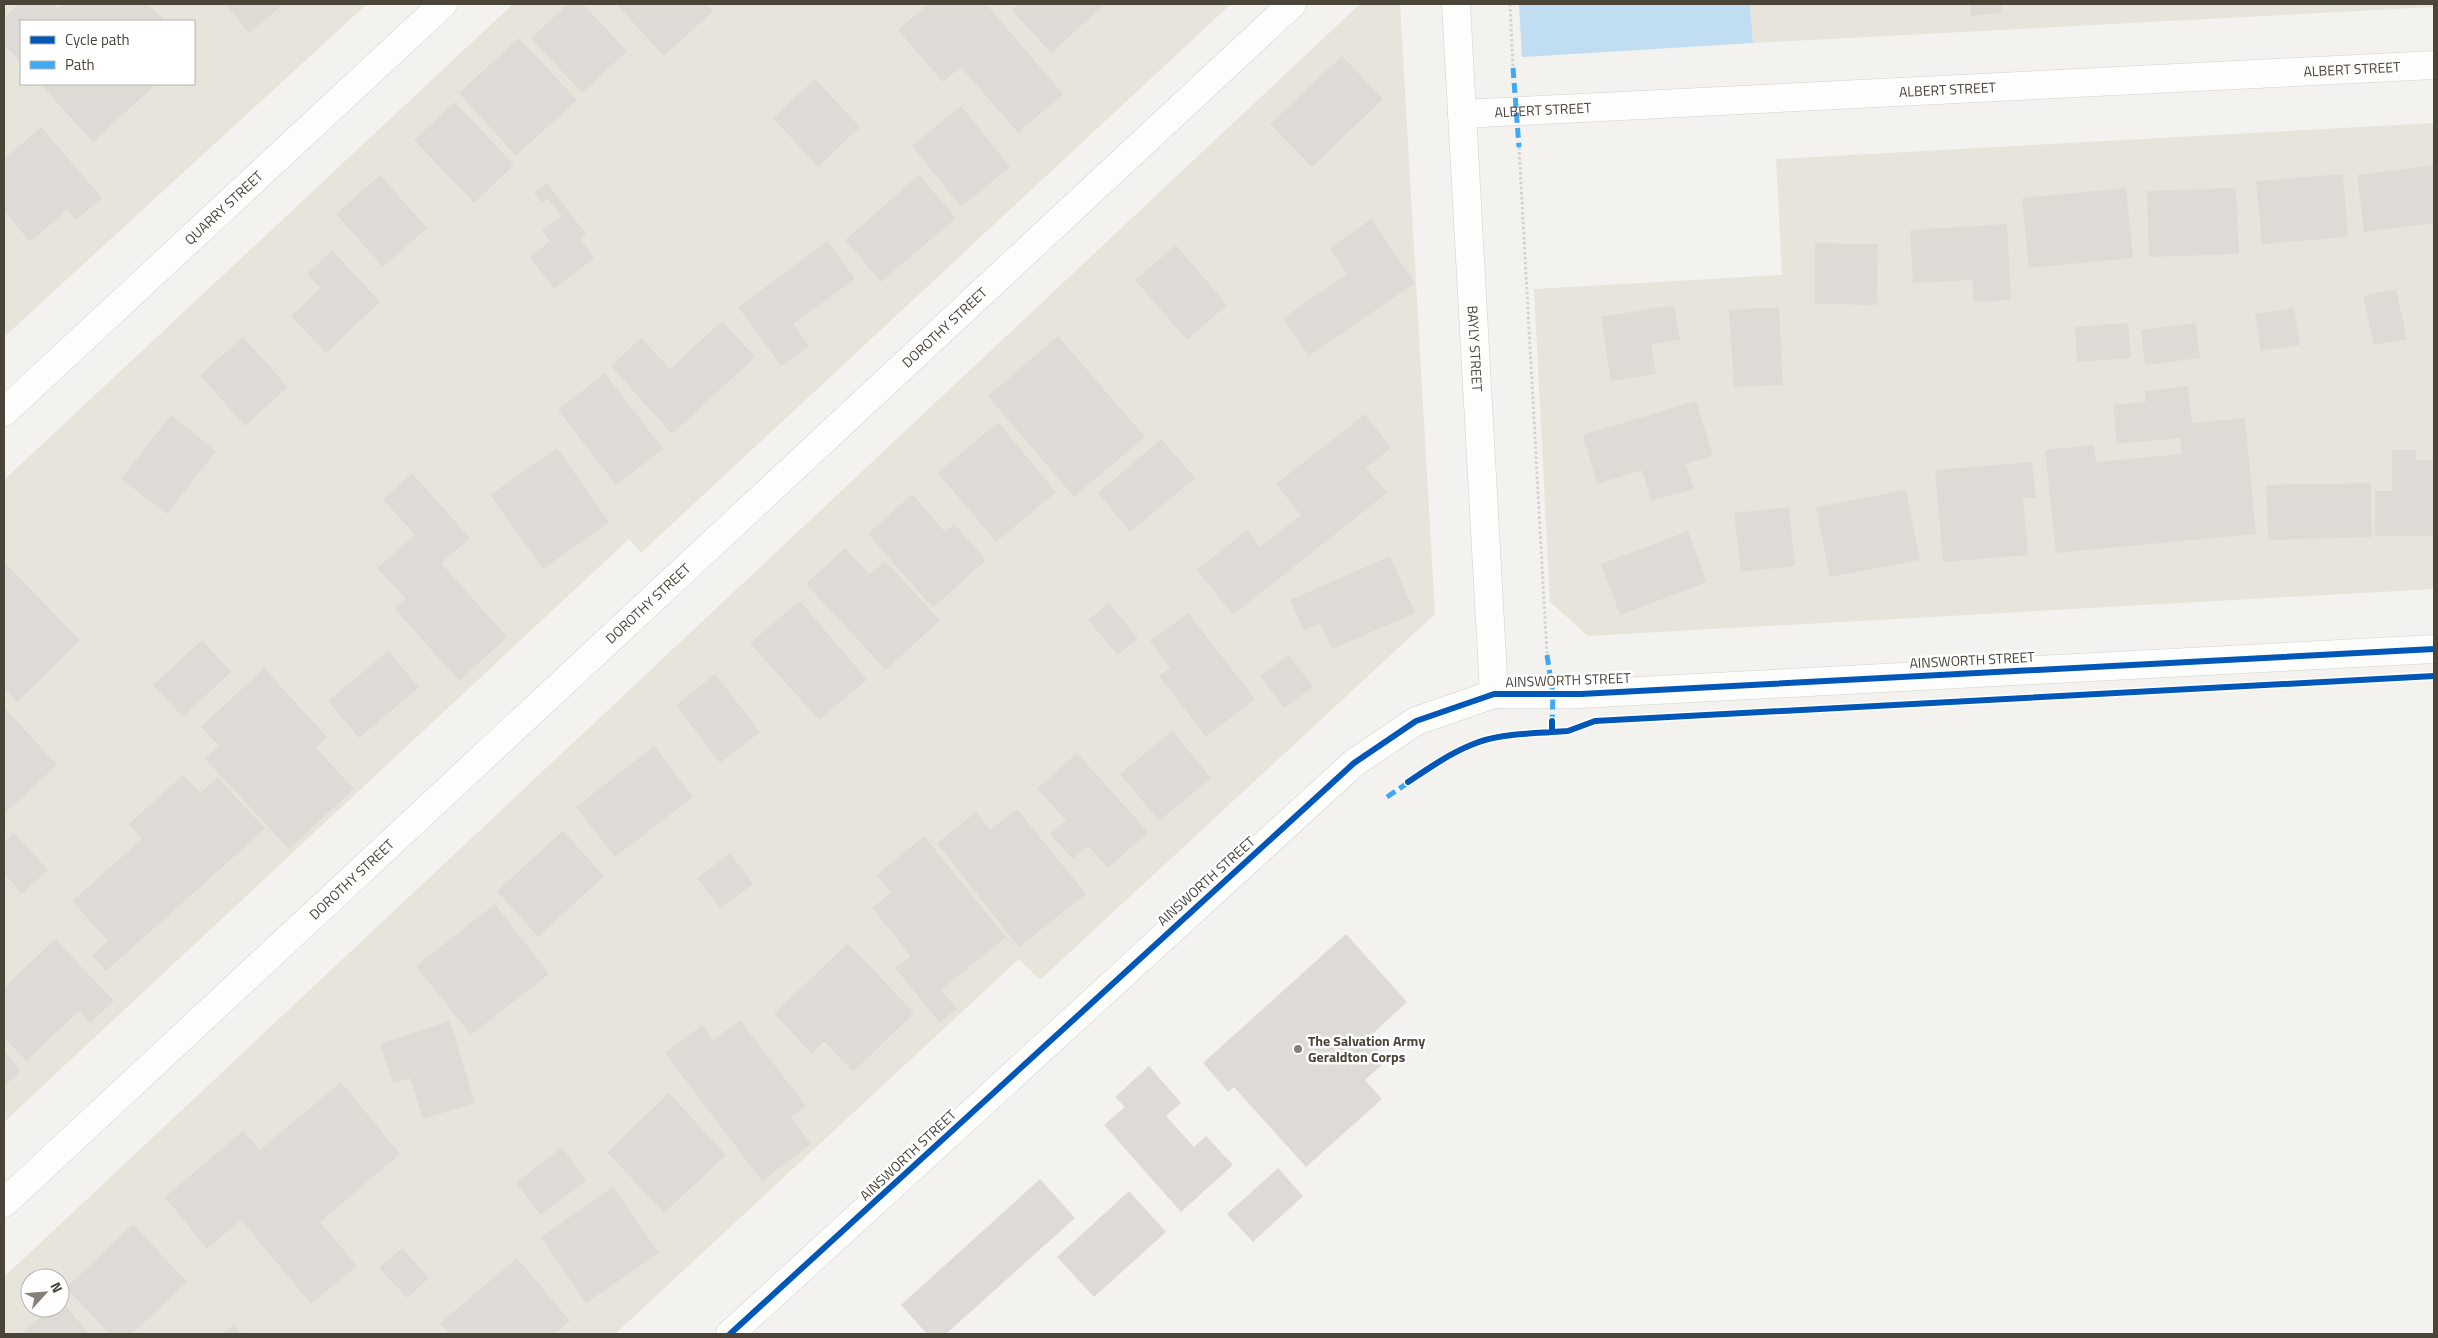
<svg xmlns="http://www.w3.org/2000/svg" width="2438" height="1338" font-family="'Titillium Web',sans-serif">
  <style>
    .residential { fill: #e7e4dc; fill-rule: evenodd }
    .water { fill: #c0ddf1 }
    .building { fill: #dedbd6 }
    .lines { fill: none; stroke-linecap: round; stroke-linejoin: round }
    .minor-casing { stroke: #d2d0cb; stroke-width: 29 }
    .path { stroke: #d3d2cc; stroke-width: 3; stroke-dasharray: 2.5 2.5; stroke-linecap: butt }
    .minor { stroke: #fdfdfc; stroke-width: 28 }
    .quiet { stroke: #3fa9f5; stroke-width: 5; stroke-dasharray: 10 5; stroke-linecap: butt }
    .cycleway-casing { stroke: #fff; stroke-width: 9 }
    .cycleway { stroke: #0057b8; stroke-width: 6 }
    .poi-dot { fill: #868178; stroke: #fff; stroke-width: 2 }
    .labels { text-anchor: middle; stroke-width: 5; stroke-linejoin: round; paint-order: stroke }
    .street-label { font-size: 14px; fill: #4b4439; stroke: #fff }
    .poi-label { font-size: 14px; font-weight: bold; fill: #4b4439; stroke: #fff; text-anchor: start }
  </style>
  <rect width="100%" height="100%" fill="#f4f2ee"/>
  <path class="residential" d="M4,4H367L4,337ZM21,21H194V84H21Z
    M513,4H1231L641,553L629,539L4,1122V480Z
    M1360,4H1400L1435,614L1040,980L1019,959L615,1334H4V1277ZM30,1278H60V1308H30Z
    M1750,4H2434V7L1753,43Z
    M2434,123V589L1588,636L1550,602L1534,289L1782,275L1776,159Z"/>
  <path class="water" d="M1519,4H1750L1753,43L1522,57Z"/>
  <path class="building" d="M19,4H53L58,9L64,4H148L165,21H21V63L4,44V18Z
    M225,4H284L249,33Z
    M568,4H583L627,51L582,93L531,38Z
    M616,4H707L713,11L664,56Z
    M928,4H986L1063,94L1018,133L961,67L943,82L898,30Z
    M1019,4H1105L1051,53L1012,10Z
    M1970,4H2001L2002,13L1971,16Z
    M519,38L577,100L516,156L459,93Z
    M1342,56L1383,99L1312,167L1270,124Z
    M815,79L860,127L818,167L773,118Z
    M40,84H156L93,142Z
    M455,102L514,165L474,203L414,140Z
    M961,106L1010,167L961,207L912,146Z
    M41,127L102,198L76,220L67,210L30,242L4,211V159Z
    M2434,165V223L2364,232L2357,175Z
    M2343,174L2348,237L2262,244L2256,181Z
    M380,175L427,228L383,267L336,214Z
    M919,175L956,218L881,282L845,240Z
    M547,183L586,234L580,239L594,258L554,289L530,257L550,241L542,230L561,216L548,199L542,203L534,193Z
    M2126,188L2133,258L2029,268L2022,198Z
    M2236,188L2239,254L2149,257L2147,191Z
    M1371,219L1415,283L1309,356L1283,318L1347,274L1330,248Z
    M2007,224L2011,300L1974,302L1973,280L1913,283L1910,230Z
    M828,241L855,279L793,324L809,346L781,366L738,307Z
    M1815,243L1878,244L1877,305L1815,304Z
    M1176,245L1227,305L1187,340L1135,280Z
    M332,250L380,302L326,353L291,316L321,288L307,274Z
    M2396,289L2407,339L2374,345L2363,296Z
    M1674,305L1680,340L1651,344L1656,374L1611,381L1601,317Z
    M1779,307L1783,385L1734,387L1729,310Z
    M2294,308L2300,345L2261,351L2255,314Z
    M722,321L755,357L672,434L611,366L641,338L670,369Z
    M2128,323L2131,358L2077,362L2075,327Z
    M2196,323L2200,358L2145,365L2141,330Z
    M1058,336L1145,437L1074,497L988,396Z
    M243,337L288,387L245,426L200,375Z
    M605,373L663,449L616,485L558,410Z
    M2188,386L2192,423L2245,418L2256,534L2056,553L2045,450L2094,445L2096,462L2182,454L2180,438L2117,444L2113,405L2146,402L2145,391Z
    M1696,401L1713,456L1686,464L1694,489L1651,501L1642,470L1597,484L1583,435Z
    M1365,414L1391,448L1366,468L1387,493L1233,615L1197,570L1247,530L1260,547L1301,515L1276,484Z
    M171,415L216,451L167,514L121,479Z
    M998,422L1056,492L996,542L938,473Z
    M1161,439L1195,478L1130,532L1098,493Z
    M557,448L609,522L543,569L490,495Z
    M2392,450H2416V460H2434V536H2375V491H2392Z
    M2032,462L2036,498H2023L2028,555L1943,562L1935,470Z
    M412,473L470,538L441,563L507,637L459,681L395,609L406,599L377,568L415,535L383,499Z
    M2371,483L2372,537L2268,540L2266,485Z
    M1906,490L1920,560L1830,577L1816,507Z
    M912,494L945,532L954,524L986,560L933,608L868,534Z
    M1789,507L1795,566L1741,572L1734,513Z
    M1688,531L1707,582L1620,615L1601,564Z
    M845,548L870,574L885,561L940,620L886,670L806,584Z
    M1390,556L1415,613L1332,649L1320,623L1304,631L1290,600Z
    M6,564L80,640L17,702L4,688V566Z
    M800,601L867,680L819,720L750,643Z
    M1109,603L1138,638L1118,655L1088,620Z
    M1188,613L1255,699L1206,737L1159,676L1170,668L1150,641Z
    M202,640L231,672L183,717L153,685Z
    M388,651L419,687L359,738L328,701Z
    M1289,655L1313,687L1284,708L1260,676Z
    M264,668L327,737L316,748L354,789L289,849L205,759L219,746L201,727Z
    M715,674L760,732L720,763L676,705Z
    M4,707L57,765L4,814Z
    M1172,731L1211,778L1159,821L1120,774Z
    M654,746L693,797L615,857L576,807Z
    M1077,753L1148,832L1108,868L1088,846L1073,859L1050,834L1066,820L1037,789Z
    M183,775L200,793L218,777L265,829L106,971L92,956L108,941L72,901L142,839L129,824Z
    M1017,809L1086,894L1019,947L937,843L976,812L990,830Z
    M563,831L604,876L538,937L497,891Z
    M14,833L48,870L22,894L4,873V841Z
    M924,836L1006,937L941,990L957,1009L940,1023L895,968L911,956L872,908L891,893L877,875Z
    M730,853L753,884L720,908L697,878Z
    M495,904L549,974L471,1035L416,966Z
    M1346,934L1407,1002L1368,1038L1387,1060L1365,1080L1382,1099L1306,1167L1234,1087L1228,1092L1203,1063Z
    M55,939L114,1001L90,1023L79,1011L26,1061L4,1037V988Z
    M848,943L914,1013L853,1072L824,1041L812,1054L774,1014Z
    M740,1020L806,1106L791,1117L811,1144L762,1181L665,1053L702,1025L713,1040Z
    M450,1021L475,1103L423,1119L410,1078L393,1083L380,1044Z
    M4,1051L21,1071L4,1086Z
    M1149,1066L1181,1103L1166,1116L1194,1147L1206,1136L1233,1165L1181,1212L1104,1125L1125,1107L1115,1097Z
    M341,1082L400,1154L320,1222L357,1266L311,1304L241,1220L207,1249L165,1197L243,1131L260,1150Z
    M669,1093L726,1155L664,1213L607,1152Z
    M562,1147L586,1181L540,1215L516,1183Z
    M1278,1168L1303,1196L1253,1242L1227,1214Z
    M1040,1179L1075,1218L946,1334H927L901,1305Z
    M613,1187L659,1253L586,1303L541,1237Z
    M1129,1191L1166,1232L1094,1297L1057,1257Z
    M133,1224L187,1282L132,1334H110L66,1288Z
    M402,1248L429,1278L407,1298L379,1268Z
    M517,1258L570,1321L554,1334H450L440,1323Z
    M60,1299L89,1334H20L52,1308H60Z
    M234,1324L242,1334H223Z"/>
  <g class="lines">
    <g class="minor-casing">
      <g id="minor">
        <path id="s1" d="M1456,4L1494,694"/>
        <path id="s2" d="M1462,114L2434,65"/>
        <path id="s3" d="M4,412L443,4"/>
        <path id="s4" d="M4,1203L1292,4"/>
        <path d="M730,1334L1354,763L1416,721L1494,694H1581L2434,649"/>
      </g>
    </g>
    <path class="path" d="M1510,4L1513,68
      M1519,147L1547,655"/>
    <use href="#minor" class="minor"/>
    <path class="quiet" d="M1513,68L1519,147
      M1547,655L1553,694L1552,725
      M1387,797L1412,780"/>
    <g class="cycleway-casing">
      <path id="cycleway" d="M1552,721V732L1568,731L1595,721L2434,676
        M1408,782C1429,768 1449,754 1471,745C1496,734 1525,734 1552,732
        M730,1334L1354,763L1416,721L1494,694H1581L2434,649"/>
    </g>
    <use href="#cycleway" class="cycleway"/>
  </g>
  <circle class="poi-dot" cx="1298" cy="1049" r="5"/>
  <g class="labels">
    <g class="street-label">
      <text dy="5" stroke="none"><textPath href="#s2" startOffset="891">ALBERT STREET</textPath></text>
      <text dy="5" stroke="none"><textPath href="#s2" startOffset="486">ALBERT STREET</textPath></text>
      <text dy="5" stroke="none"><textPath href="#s2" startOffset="81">ALBERT STREET</textPath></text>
      <text dy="5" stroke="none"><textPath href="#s3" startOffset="300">QUARRY STREET</textPath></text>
      <text dy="5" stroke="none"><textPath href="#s4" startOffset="1285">DOROTHY STREET</textPath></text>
      <text dy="5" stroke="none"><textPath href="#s1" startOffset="345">BAYLY STREET</textPath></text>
      <text dy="5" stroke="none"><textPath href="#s4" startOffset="880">DOROTHY STREET</textPath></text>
      <text transform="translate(1972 660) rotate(-3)" y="5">AINSWORTH STREET</text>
      <text transform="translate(1568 680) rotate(-2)" y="5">AINSWORTH STREET</text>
      <text dy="5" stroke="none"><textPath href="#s4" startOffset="475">DOROTHY STREET</textPath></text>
      <text transform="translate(1206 881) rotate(-42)" y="5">AINSWORTH STREET</text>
      <text transform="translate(908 1155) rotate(-43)" y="5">AINSWORTH STREET</text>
    </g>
    <g class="poi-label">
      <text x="1308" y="1046">The Salvation Army<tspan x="1308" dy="16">Geraldton Corps</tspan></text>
    </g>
  </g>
  <rect width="2438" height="1338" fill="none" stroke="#4b4439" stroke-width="10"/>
  <rect x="20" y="20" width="175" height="65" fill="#ffffff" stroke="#b7b4b0"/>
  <rect x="30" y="36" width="25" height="8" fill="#0057b8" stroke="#b7b4b0"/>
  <text x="65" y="45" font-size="15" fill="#4b4439">Cycle path</text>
  <rect x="30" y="61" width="25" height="8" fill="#3fa9f5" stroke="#b7b4b0"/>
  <text x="65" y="70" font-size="15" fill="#4b4439">Path</text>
  <g transform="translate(45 1293) rotate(64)"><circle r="24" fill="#ffffff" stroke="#b7b4b0"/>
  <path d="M0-4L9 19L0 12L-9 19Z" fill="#868178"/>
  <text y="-8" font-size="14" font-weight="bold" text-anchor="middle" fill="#4b4439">N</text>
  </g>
</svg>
